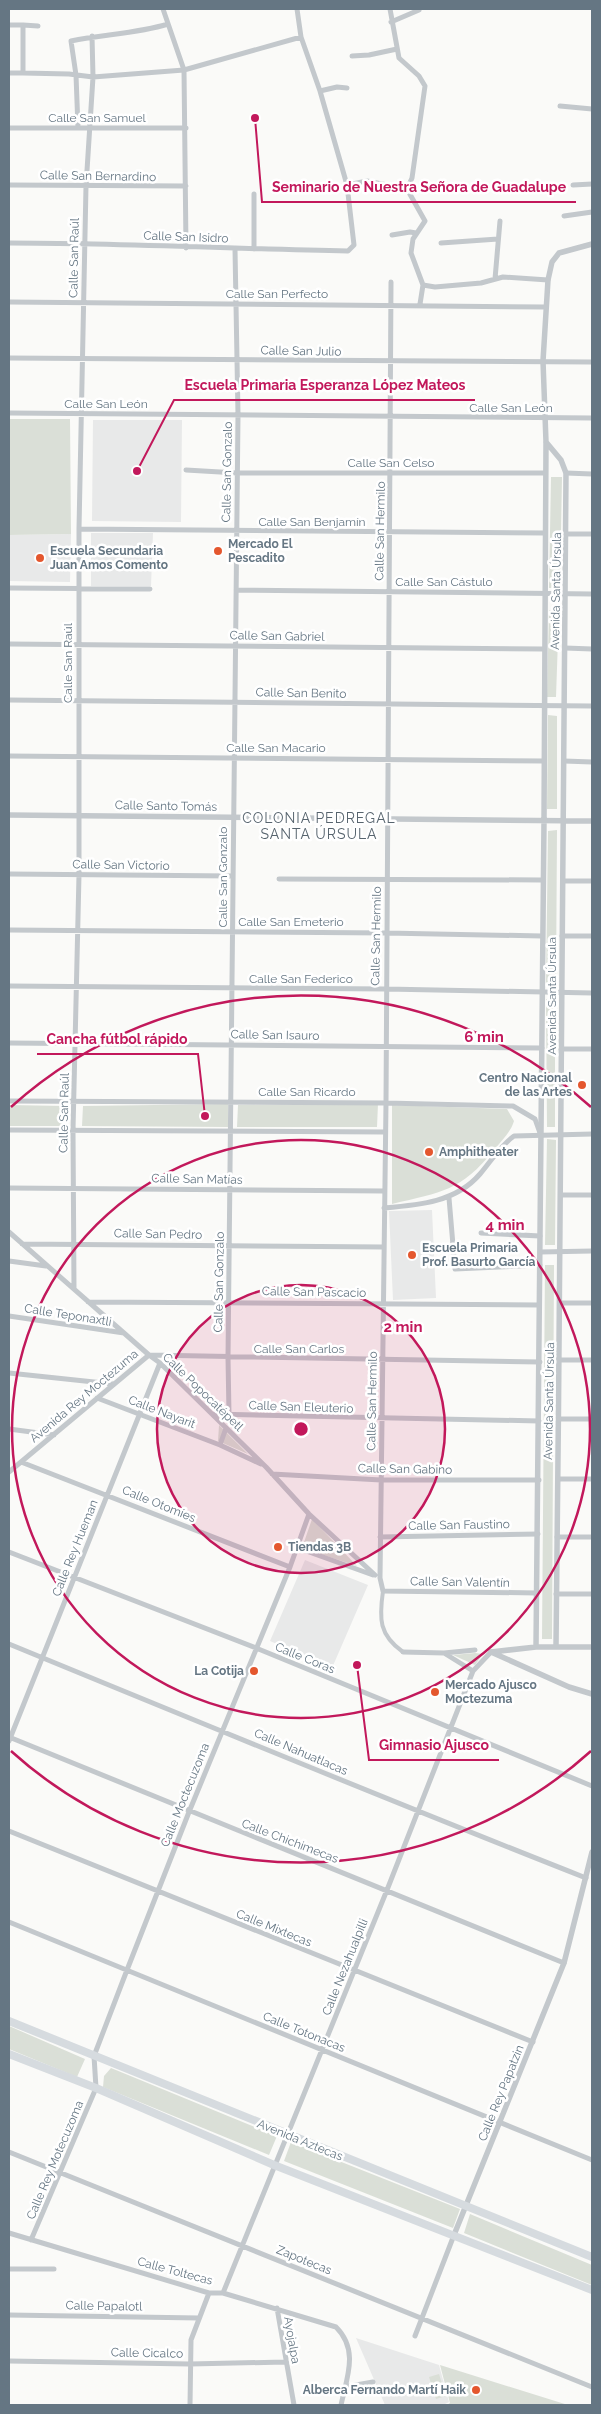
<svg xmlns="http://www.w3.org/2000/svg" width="601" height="2414" font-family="Raleway,sans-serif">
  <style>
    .built { fill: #e8e9e9 }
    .park { fill: #dadfd7 }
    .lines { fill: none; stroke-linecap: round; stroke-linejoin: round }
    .pedestrian { stroke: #c3c8cc; stroke-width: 4 }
    .minor { stroke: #c3c8cc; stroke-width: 5 }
    .tertiary { stroke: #c3c8cc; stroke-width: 5.5 }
    .primary { stroke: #d6dbdf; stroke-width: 8 }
    .ring { fill: none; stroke: #c2185b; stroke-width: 2.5 }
    .poi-dot { fill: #e4572e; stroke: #fff; stroke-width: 2 }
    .labels { text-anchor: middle; stroke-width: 5; stroke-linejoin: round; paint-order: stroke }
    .street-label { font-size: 12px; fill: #657683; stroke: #fff }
    .poi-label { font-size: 12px; font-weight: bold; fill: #657683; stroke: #fff; text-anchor: start }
    .neighbourhood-label { font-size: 14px; letter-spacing: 1px; fill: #57646e; stroke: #fff }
    .centre { fill: #c2185b; stroke: #fff; stroke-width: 2.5 }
    .ring-label { font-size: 15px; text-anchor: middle; font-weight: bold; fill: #c2185b; stroke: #fff; stroke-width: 5; stroke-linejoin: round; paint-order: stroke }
    .leader { fill: none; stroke: #c2185b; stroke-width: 2 }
    .callout-dot { fill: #c2185b; stroke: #fff; stroke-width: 2 }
    .callout-label { font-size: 14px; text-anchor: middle; font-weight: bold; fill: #c2185b; stroke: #fff; stroke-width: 5; stroke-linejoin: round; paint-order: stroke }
  </style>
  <rect width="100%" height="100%" fill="#fafaf8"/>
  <path class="built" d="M93,420H182L181,522L92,521Z
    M91,533H153L151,586H91Z
    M71,534L70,582L9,581V535Z
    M432,1210L436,1298L393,1300L389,1211Z
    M305,1560L368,1585L332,1668L270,1641Z
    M356,2338L439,2365L449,2402L443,2405H385Z"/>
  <path class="park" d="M9,419H70L71,534L9,535Z
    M551,477H562L560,588H549Z
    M549,610H559L556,697H547Z
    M548,715L557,716V809H547Z
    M557,830L556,985H546L548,831Z
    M546,999H555V1127H547Z
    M228,1104V1127L82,1126L83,1106Z
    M378,1104L377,1127H237L238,1105Z
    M9,1105L63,1106L64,1126H9Z
    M392,1105L507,1109L514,1121C511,1132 501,1141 494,1150C461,1191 442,1192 392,1204Z
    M547,1139L556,1140L555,1245H545Z
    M545,1265H554L552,1639H542Z
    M219,1425L248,1454L218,1441Z
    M312,1519L357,1566L302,1548Z
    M475,1653L483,1654L475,1665L453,1655Z
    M9,2026L85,2059L77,2077L9,2049Z
    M111,2068L277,2136L269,2155L103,2087L104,2076Z
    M291,2142L460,2209L453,2228L284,2161Z
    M470,2214L592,2265V2285L464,2233Z
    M440,2365L568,2405H447L450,2403Z
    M439,2374L446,2396L436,2399L429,2377Z"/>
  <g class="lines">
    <path class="pedestrian" d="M383,1591C379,1619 379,1635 403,1652"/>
    <path class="minor" d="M163,9L184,70L186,248
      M390,9L399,58L419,76L425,86L412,178L407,189L425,221L413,239L411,253L423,285
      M391,22L419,10
      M9,25H23V73H9
      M23,25L38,26
      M352,56L369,55L397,49
      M23,73L69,74L93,77L184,70L301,37
      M320,91L337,87L347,88
      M560,106L592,109
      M9,128H186
      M78,128L76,75L71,41C103,34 136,34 168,24
      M9,185L186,186
      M347,185L367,181L407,189
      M573,185L592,184
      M564,216L592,212
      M392,235L410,232L416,233
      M9,243C122,243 235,249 348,251L354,245L347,185L320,91L301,37L297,9
      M441,243L498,239
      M254,249V194
      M495,279L500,221
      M391,282L386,1103L380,1578L383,1591L537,1593
      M423,285L435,287L481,283L503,277L548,280
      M9,302L546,307
      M420,304L423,285
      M9,358L592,362
      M9,413L592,418
      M186,470L237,473H545
      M566,473L592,474
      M79,529L545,533
      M566,534H592
      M9,588L150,589
      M236,590L592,594
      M9,644L544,649
      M565,648L592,649
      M9,700L592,706
      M9,756L544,761
      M564,761L592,762
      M9,874L233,876
      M279,879L542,880
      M563,881H592
      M9,930L386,933L542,936
      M562,936H592
      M9,986L386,989L592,993
      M9,1043L542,1048
      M561,1049H592
      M9,1101L386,1103L513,1106L535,1119L540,1133
      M9,1130L385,1132
      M9,1188L384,1191
      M562,1195H592
      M449,1198L455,1269L540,1265
      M384,1208C420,1205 456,1202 480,1174C491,1161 501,1145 514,1136L592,1134
      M9,1232L149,1355L160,1363L266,1467L309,1514L375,1575
      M481,1233L540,1236
      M22,1244L384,1247
      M540,1252L592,1251
      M9,1261L46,1266
      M74,1289L73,1130L79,875V529L86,186L93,77L92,36
      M88,1302L539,1305
      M560,1303H592
      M9,1316L124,1333
      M559,1360H592
      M9,1373L113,1384
      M97,1398L220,1445L261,1464
      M212,1414L539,1421
      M229,1414L228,1358L238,415L235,249
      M559,1419H592
      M9,1429L54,1435
      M220,1445L226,1428
      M21,1462L290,1567
      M9,1472L149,1355L540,1362
      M272,1474L381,1480H539
      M558,1479H592
      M380,1537L538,1534
      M557,1537H592
      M298,1548L373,1575
      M9,1552L256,1648L592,1786
      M556,1594H592
      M9,1644C201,1723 393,1802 586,1878
      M403,1652L444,1653L473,1671
      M444,1653L475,1650
      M9,1737L564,1963
      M9,1741L160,1363
      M9,1831L533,2042
      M9,1922L592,2160
      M9,2152L592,2387
      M9,2233L209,2293H223L336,2327C359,2350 347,2377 341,2405
      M31,2240L96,2088L94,2056L127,1970L189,1812L290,1567L309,1514
      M9,2269H54
      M223,2293L387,1890L473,1671L491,1652
      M277,2308L294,2405
      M9,2315L199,2318
      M415,2336L454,2235
      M9,2361L190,2364L285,2362
      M345,2387L373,2382
      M190,2405L191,2340L209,2293"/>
    <path class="tertiary" d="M546,442L561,460L566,473C565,864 560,1255 556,1646
      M9,815L592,821
      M536,1647L544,821L546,442L543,361L548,280L552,262L559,253L592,244
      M491,1652L569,1687L592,1694
      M491,1652L536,1647H592
      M454,2235L564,1963L592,1852"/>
    <path class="primary" d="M9,2021L592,2257
      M9,2054L96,2088L274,2165L592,2290"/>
  </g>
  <circle cx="301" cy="1429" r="144" fill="#c2185b" fill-opacity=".12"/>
  <g class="ring">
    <circle cx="301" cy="1429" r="144"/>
    <circle cx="301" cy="1429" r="289"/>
    <path d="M591 1751A433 433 0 0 1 11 1751M11 1107A433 433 0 0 1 591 1107"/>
  </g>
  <g class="poi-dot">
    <circle cx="218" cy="551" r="5"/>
    <circle cx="40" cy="558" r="5"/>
    <circle cx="582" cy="1085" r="5"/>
    <circle cx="429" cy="1152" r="5"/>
    <circle cx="412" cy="1255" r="5"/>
    <circle cx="278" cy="1547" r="5"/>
    <circle cx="254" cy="1671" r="5"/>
    <circle cx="435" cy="1692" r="5"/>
    <circle cx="476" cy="2390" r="5"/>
  </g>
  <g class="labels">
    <g class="street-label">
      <text x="97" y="122">Calle San Samuel</text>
      <text transform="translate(98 176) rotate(1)" y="4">Calle San Bernardino</text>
      <text transform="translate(186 237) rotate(2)" y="4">Calle San Isidro</text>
      <text transform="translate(74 258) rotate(-89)" y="4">Calle San Raúl</text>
      <text x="277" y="298">Calle San Perfecto</text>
      <text transform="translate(301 351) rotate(1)" y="4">Calle San Julio</text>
      <text x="106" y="408">Calle San León</text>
      <text x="511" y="412">Calle San León</text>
      <text x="391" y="467">Calle San Celso</text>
      <text transform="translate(227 472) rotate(-89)" y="4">Calle San Gonzalo</text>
      <text x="312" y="526">Calle San Benjamín</text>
      <text transform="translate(380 531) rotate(-89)" y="4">Calle San Hermilo</text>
      <text x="444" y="586">Calle San Cástulo</text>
      <text transform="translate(556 591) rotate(-89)" y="4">Avenida Santa Úrsula</text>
      <text transform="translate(277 636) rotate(1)" y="4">Calle San Gabriel</text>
      <text transform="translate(68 663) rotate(-90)" y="4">Calle San Raúl</text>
      <text transform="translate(301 693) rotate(1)" y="4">Calle San Benito</text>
      <text x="276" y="752">Calle San Macario</text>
      <text transform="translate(166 806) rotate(1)" y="4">Calle Santo Tomás</text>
      <text transform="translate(121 865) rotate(1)" y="4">Calle San Victorio</text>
      <text transform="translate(223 877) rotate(-90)" y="4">Calle San Gonzalo</text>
      <text x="291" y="926">Calle San Emeterio</text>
      <text transform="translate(376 936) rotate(-89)" y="4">Calle San Hermilo</text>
      <text x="301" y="983">Calle San Federico</text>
      <text transform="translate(552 996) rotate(-90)" y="4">Avenida Santa Úrsula</text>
      <text transform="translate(275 1035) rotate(1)" y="4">Calle San Isauro</text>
      <text x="307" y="1096">Calle San Ricardo</text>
      <text transform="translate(64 1113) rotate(-89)" y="4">Calle San Raúl</text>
      <text transform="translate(197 1179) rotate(1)" y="4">Calle San Matías</text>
      <text transform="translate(158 1234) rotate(1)" y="4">Calle San Pedro</text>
      <text transform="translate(219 1282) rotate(-89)" y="4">Calle San Gonzalo</text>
      <text transform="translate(314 1292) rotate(1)" y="4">Calle San Pascacio</text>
      <text transform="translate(68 1315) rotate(9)" y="4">Calle Teponaxtli</text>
      <text x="299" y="1353">Calle San Carlos</text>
      <text transform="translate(203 1392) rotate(44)" y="4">Calle Popocatépetl</text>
      <text transform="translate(84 1396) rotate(-40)" y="4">Avenida Rey Moctezuma</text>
      <text transform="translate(372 1401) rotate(-89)" y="4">Calle San Hermilo</text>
      <text transform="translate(549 1401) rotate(-89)" y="4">Avenida Santa Úrsula</text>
      <text transform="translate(301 1407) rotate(2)" y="4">Calle San Eleuterio</text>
      <text transform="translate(162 1412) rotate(21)" y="4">Calle Nayarit</text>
      <text transform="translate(405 1469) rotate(1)" y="4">Calle San Gabino</text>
      <text transform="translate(159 1504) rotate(22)" y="4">Calle Otomíes</text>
      <text transform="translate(459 1525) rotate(-1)" y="4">Calle San Faustino</text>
      <text transform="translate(75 1548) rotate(-68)" y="4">Calle Rey Hueman</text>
      <text transform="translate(460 1582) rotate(1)" y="4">Calle San Valentín</text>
      <text transform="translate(305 1658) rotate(22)" y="4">Calle Coras</text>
      <text transform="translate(301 1752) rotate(23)" y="4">Calle Nahuatlacas</text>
      <text transform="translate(185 1795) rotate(-68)" y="4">Calle Moctecuzoma</text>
      <text transform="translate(290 1841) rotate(21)" y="4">Calle Chichimecas</text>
      <text transform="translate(274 1928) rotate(22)" y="4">Calle Mixtecas</text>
      <text transform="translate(345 1967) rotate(-68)" y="4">Calle Nezahualpilli</text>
      <text transform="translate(304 2032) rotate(22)" y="4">Calle Totonacas</text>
      <text transform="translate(501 2093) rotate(-68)" y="4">Calle Rey Papatzin</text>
      <text transform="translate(300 2140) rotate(22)" y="4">Avenida Aztecas</text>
      <text transform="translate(55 2160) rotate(-67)" y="4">Calle Rey Motecuzoma</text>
      <text transform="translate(304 2260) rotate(22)" y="4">Zapotecas</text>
      <text transform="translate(175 2271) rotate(15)" y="4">Calle Toltecas</text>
      <text transform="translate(104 2306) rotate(1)" y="4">Calle Papalotl</text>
      <text transform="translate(292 2340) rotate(80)" y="4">Ayojalpa</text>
      <text transform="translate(147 2353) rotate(1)" y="4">Calle Cicalco</text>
    </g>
    <g class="poi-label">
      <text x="228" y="548">Mercado El<tspan x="228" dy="14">Pescadito</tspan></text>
      <text x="50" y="555">Escuela Secundaria<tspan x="50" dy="14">Juan Amos Comento</tspan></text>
      <text x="572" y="1082" text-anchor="end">Centro Nacional<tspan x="572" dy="14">de las Artes</tspan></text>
      <text x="439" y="1156">Amphitheater</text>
      <text x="422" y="1252">Escuela Primaria<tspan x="422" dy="14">Prof. Basurto García</tspan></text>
      <text x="288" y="1551">Tiendas 3B</text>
      <text x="244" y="1675" text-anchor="end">La Cotija</text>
      <text x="445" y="1689">Mercado Ajusco<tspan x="445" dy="14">Moctezuma</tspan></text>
      <text x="466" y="2394" text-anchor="end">Alberca Fernando Martí Haik</text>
    </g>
    <g class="neighbourhood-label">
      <text x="319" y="823">COLONIA PEDREGAL<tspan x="319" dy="16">SANTA ÚRSULA</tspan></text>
    </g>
  </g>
  <circle cx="301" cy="1429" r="8" class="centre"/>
  <g class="ring-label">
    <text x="484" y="1042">6 min</text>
    <text x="505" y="1230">4 min</text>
    <text x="403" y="1332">2 min</text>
  </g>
  <path class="leader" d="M255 118L262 202H576M137 471L174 400H475M205 1116L198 1054H37M357 1665L369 1760H499"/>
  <g class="callout-dot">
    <circle cx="255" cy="118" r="5"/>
    <circle cx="137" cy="471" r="5"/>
    <circle cx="205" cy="1116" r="5"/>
    <circle cx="357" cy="1665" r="5"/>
  </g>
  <g class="callout-label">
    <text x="419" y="192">Seminario de Nuestra Señora de Guadalupe</text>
    <text x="325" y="390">Escuela Primaria Esperanza López Mateos</text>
    <text x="117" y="1044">Cancha fútbol rápido</text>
    <text x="434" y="1750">Gimnasio Ajusco</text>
  </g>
  <rect width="601" height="2414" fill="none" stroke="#657683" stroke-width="20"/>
</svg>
